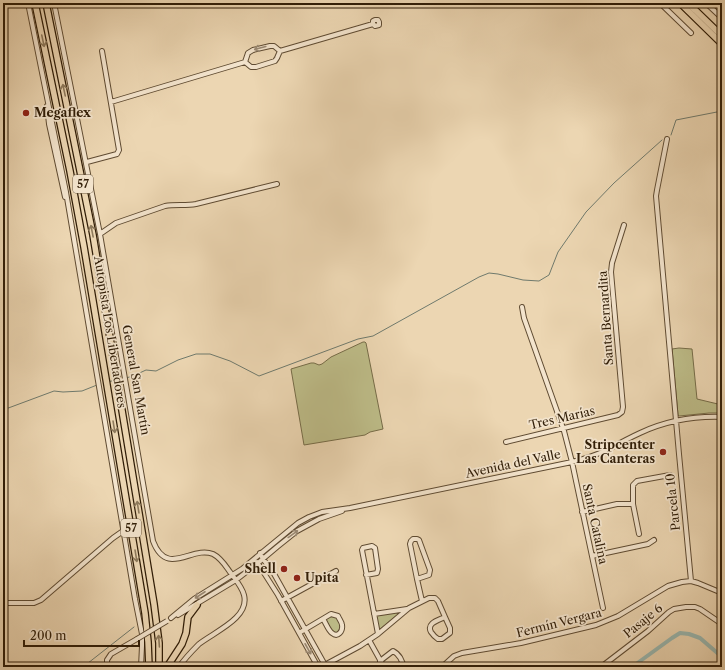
<svg xmlns="http://www.w3.org/2000/svg" width="725" height="670" font-family="'Libre Caslon Text',serif">
  <style>
    .green { fill: #bdbc88; stroke: #766c48 }
    .lines { fill: none; stroke-linecap: round; stroke-linejoin: round }
    .stream { stroke: #6f7a6d; stroke-width: 1 }
    .canal { stroke: #99b8b1; stroke-width: 4 }
    .minor-casing { stroke: #5f4b32; stroke-width: 6 }
    .highway-casing { stroke: #301d07; stroke-width: 8 }
    .minor { stroke: #f3e4cd; stroke-width: 4 }
    .highway { stroke: #ecd6b2; stroke-width: 5.5 }
    .minor-bridge-casing { stroke: #5f4b32; stroke-width: 6; stroke-linecap: butt }
    .minor-bridge { stroke: #f3e4cd; stroke-width: 4 }
    .oneway { stroke: #8e7a5c }
    .oneway2 { stroke: #9b8a74 }
    .poi-dot { fill: #8f2418; stroke: #f3e4cd; stroke-width: 1.5 }
    .labels { text-anchor: middle; stroke-width: 3.5; stroke-linejoin: round; paint-order: stroke }
    .shield { fill: #f3e4cd; stroke: #6a5942; stroke-width: 1 }
    .shield-label { font-size: 11px; font-weight: bold; fill: #301d07 }
    .poi-label { font-size: 12px; font-weight: bold; fill: #301d07; stroke: #f3e4cd; text-anchor: start }
    .street-label { font-size: 12px; fill: #301d07; stroke: #f3e4cd }
  </style>
  <rect width="100%" height="100%" fill="#ecd6b2"/>
  <filter id="stains"><feTurbulence type="fractalNoise" baseFrequency=".005" numOctaves="4"/><feColorMatrix values="0 0 0 0 .2 0 0 0 0 .09 0 0 0 0 .02 0 0 0 .5 -.17"/></filter>
  <radialGradient id="worn" r=".72"><stop offset=".6" stop-color="#630" stop-opacity="0"/><stop offset="1" stop-color="#630" stop-opacity=".3"/></radialGradient>
  <path class="green" d="M363,342H365L366,343L383,429L370,432L365,435L304,445L291,369L311,363H314L319,365L322,364L331,357Z
    M679,348L692,349L697,399L722,405V413H709L679,416L678,415L672,349Z
    M402,611L379,630L376,616Z
    M332,616L337,617L341,624L340,629L336,634L332,631L326,620L327,618Z"/>
  <g class="lines">
    <path class="stream" d="M671,135L676,120L722,111
      M126,378L133,376L146,370L156,371L178,360L196,354H210L230,361L259,376L358,339L373,336L479,277L489,273L498,274L523,280L539,281L549,275L558,252L586,212L614,183L662,140
      M108,382L115,380
      M3,410L54,391L63,392L82,391L97,385
      M83,667L134,627"/>
    <path class="canal" d="M632,667L672,638L680,633L689,634L700,638L722,657"/>
    <g class="minor-casing">
      <path id="minor" d="M28,3L66,192L135,599L142,634V646L141,667
        M54,3L100,234L153,541C167,578 192,545 213,554C221,558 225,565 230,572C235,579 242,587 244,595C250,618 214,632 199,644C192,651 185,658 179,667
        M660,3L691,33
        M706,3L722,18
        M280,51L373,24V21L375,20H378L379,22V25L375,26L373,24
        M245,62L248,53L253,50L270,46H274L280,51
        M245,62L251,67H256L275,61L277,58L280,51
        M111,102L245,62
        M47,106L49,124L65,197
        M667,139L657,190L656,196L679,454L691,581
        M87,162L117,154L119,150L102,51
        M100,234L116,223L165,206C175,204 186,206 196,204L277,184
        M522,307L524,318L564,431L572,462L603,608
        M506,442L618,415L622,412L623,407L611,272L612,263L624,225
        M582,512L617,504H633
        M639,534L633,504V485L637,481L670,475
        M413,539H417L419,540L430,570L429,575L417,579L410,544L411,541Z
        M260,553L263,559L273,572L325,665
        M592,556L648,544L654,540
        M257,562L278,595L318,667
        M366,575L377,573L378,569L375,548L372,546L363,548L362,550L378,634
        M417,579L422,601
        M281,601L336,571
        M3,603H34L41,600L113,538L123,531
        M374,614L407,609
        M178,615L236,580L258,563L277,547L297,531L319,519L342,511
        M445,617L450,628V633L442,639H438C435,637 433,635 431,632C426,623 439,620 445,617Z
        M171,618L194,599L242,569L298,523L309,517L322,512L350,508L572,462C584,459 596,455 607,450C618,444 629,438 640,433C666,421 694,416 722,417
        M299,633L331,614L338,616C339,619 342,622 342,625C343,631 338,638 332,633C328,630 326,623 323,619
        M369,640L384,667
        M380,661L393,651C399,654 403,661 403,667
        M107,667V660L111,654L137,639
        M321,667L360,646L378,634L409,608L429,598H435L438,601L445,617
        M442,667L454,656L462,653L521,643L596,625L618,616L668,586L682,582L691,581L698,583L722,593
        M601,667L648,631L669,612L674,609L686,607H695L700,609L722,624"/>
    </g>
    <g class="highway-casing">
      <path id="highway" d="M35,3L70,171L84,247L145,613L148,642L149,667
        M46,3L93,235L154,604L159,643V667
        M680,3L722,44
        M688,3L722,36
        M167,667L182,644L186,633L188,617L197,605"/>
    </g>
    <use href="#minor" class="minor"/>
    <use href="#highway" class="highway"/>
    <g class="minor-bridge-casing">
      <path id="minor-bridge" d="M137,639L167,621"/>
    </g>
    <use href="#minor-bridge" class="minor-bridge"/>
  </g>
  <defs><path id="oneway-shaft" d="M-6 0H5M1.5-3L5.5 0L1.5 3" fill="none" stroke-width="1.6" stroke-linecap="round" stroke-linejoin="round"/></defs>
  <g class="oneway">
    <use href="#oneway-shaft" transform="translate(43 41) rotate(78)"/>
    <use href="#oneway-shaft" transform="translate(64 90) rotate(-102)"/>
    <use href="#oneway-shaft" transform="translate(92 231) rotate(-101)"/>
    <use href="#oneway-shaft" transform="translate(114 427) rotate(81)"/>
    <use href="#oneway-shaft" transform="translate(138 507) rotate(-99)"/>
    <use href="#oneway-shaft" transform="translate(136 556) rotate(81)"/>
    <use href="#oneway-shaft" transform="translate(159 641) rotate(-94)"/>
  </g>
  <g class="oneway2">
    <use href="#oneway-shaft" transform="translate(260 48) rotate(165)"/>
    <use href="#oneway-shaft" transform="translate(293 534) rotate(-36)"/>
    <use href="#oneway-shaft" transform="translate(200 595) rotate(147)"/>
    <use href="#oneway-shaft" transform="translate(308 649) rotate(61)"/>
  </g>
  <g class="poi-dot">
    <circle cx="26" cy="113" r="4"/>
    <circle cx="663" cy="452" r="4"/>
    <circle cx="284" cy="569" r="4"/>
    <circle cx="297" cy="578" r="4"/>
  </g>
  <g class="labels">
    <g class="shield">
      <rect x="73" y="175" width="20" height="18" rx="3"/>
      <rect x="121" y="519" width="20" height="18" rx="3"/>
    </g>
    <g class="shield-label">
      <text x="83" y="188">57</text>
      <text x="131" y="532">57</text>
    </g>
    <g class="poi-label">
      <text x="34" y="117">Megaflex</text>
      <text x="655" y="449" text-anchor="end">Stripcenter<tspan x="655" dy="14">Las Canteras</tspan></text>
      <text x="276" y="573" text-anchor="end">Shell</text>
      <text x="305" y="582">Upita</text>
    </g>
    <g class="street-label">
      <text transform="translate(606 318) rotate(-94)" y="4">Santa Bernardita</text>
      <text transform="translate(110 332) rotate(81)" y="4">Autopista Los Libertadores</text>
      <text transform="translate(136 380) rotate(80)" y="4">General San Martín</text>
      <text transform="translate(562 418) rotate(-13)" y="4">Tres Marías</text>
      <text transform="translate(513 464) rotate(-12)" y="4">Avenida del Valle</text>
      <text transform="translate(673 502) rotate(-96)" y="4">Parcela 10</text>
      <text transform="translate(595 524) rotate(78)" y="4">Santa Catalina</text>
      <text transform="translate(643 621) rotate(-39)" y="4">Pasaje 6</text>
      <text transform="translate(559 623) rotate(-14)" y="4">Fermín Vergara</text>
    </g>
  </g>
  <rect width="725" height="670" fill="none" stroke="#ecd6b2" stroke-width="16"/>
  <rect x="4" y="4" width="717" height="662" fill="none" stroke="#301d07" stroke-width="2"/>
  <rect x="8" y="8" width="709" height="654" fill="none" stroke="#301d07"/>
  <path d="M24 640v6h115v-6" fill="none" stroke="#301d07" stroke-width="2"/>
  <text x="30" y="640" font-size="12" fill="#301d07" stroke="#f3e4cd" stroke-width="3" paint-order="stroke">200 m</text>
  <rect width="100%" height="100%" filter="url(#stains)"/>
  <rect width="100%" height="100%" fill="url(#worn)"/>
</svg>
